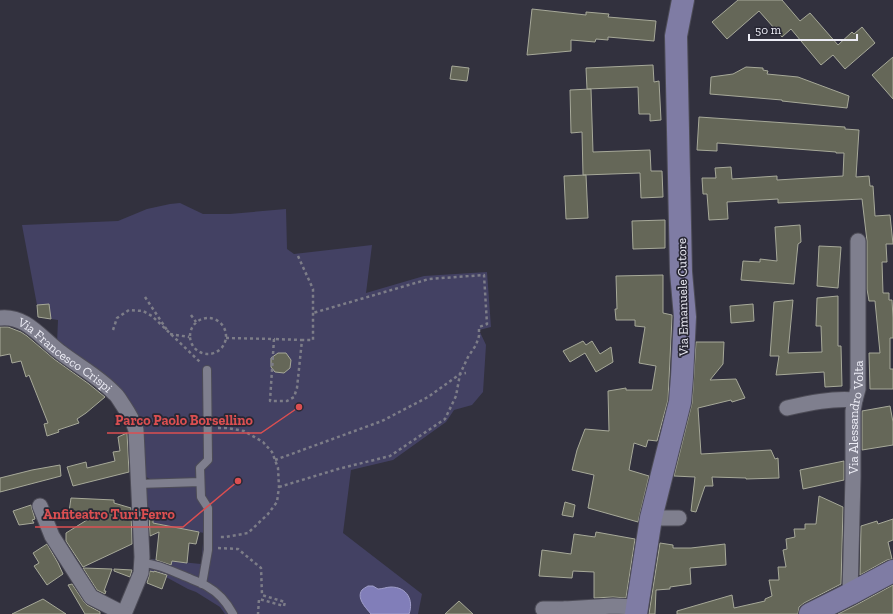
<svg xmlns="http://www.w3.org/2000/svg" width="893" height="614" font-family="'Zilla Slab',serif">
  <style>
    .green { fill: #434163 }
    .water { fill: #817eb9; stroke: #a19fcb }
    .building { fill: #656758; stroke: #a7a999 }
    .lines { fill: none; stroke-linecap: round; stroke-linejoin: round }
    .lane-casing { stroke: #4d4c57; stroke-width: 10 }
    .street-casing { stroke: #4d4c57; stroke-width: 17 }
    .secondary-casing { stroke: #4d4c57; stroke-width: 24 }
    .path { stroke: #7d7d88; stroke-width: 2.5; stroke-dasharray: 3 3; stroke-linecap: butt }
    .lane { stroke: #7f7f8e; stroke-width: 8 }
    .street { stroke: #7f7f8e; stroke-width: 15 }
    .secondary { stroke: #7f7ca4; stroke-width: 22 }
    .labels { text-anchor: middle; stroke-width: 3.5; stroke-linejoin: round; paint-order: stroke }
    .street-label { font-size: 13px; fill: #ededf6; stroke: #282734 }
    .leader { fill: none; stroke: #db4f51; stroke-width: 1.5 }
    .callout-dot { fill: #db4f51; stroke: #282734; stroke-width: 1.5 }
    .callout-label { font-size: 14px; text-anchor: middle; font-weight: bold; fill: #db4f51; stroke: #282734; stroke-width: 3.5; stroke-linejoin: round; paint-order: stroke }
  </style>
  <rect width="100%" height="100%" fill="#32313e"/>
  <path class="green" d="M180,203L203,214H230L286,209L287,249L294,254L372,245L366,293L424,276L487,272L491,327L479,330L486,345L483,392L472,405L454,410L446,422L393,460L351,470L343,533L422,594L418,614H225L220,607L196,592L188,589L166,577L149,570L151,559L201,564L204,533L145,521V513L148,512V505H145L144,490L149,486L150,479L144,476L142,423V421L134,409L57,343L58,320L38,317L37,305L22,225L118,221L147,209L170,204Z"/>
  <path class="water" d="M368,586H373L378,589C382,589 387,587 391,587C407,587 414,600 409,614H371C366,608 356,598 362,590C363,589 366,587 368,586Z"/>
  <path class="building" d="M738,0H782L800,21L810,13L838,45L852,32L854,34L862,27L875,43L845,69L833,55L821,65L791,29L782,37L759,11L727,39L712,22Z
    M532,9L586,15V12L609,14L608,17L656,21L654,41L608,37V40L596,39L595,42L571,40V51L527,55Z
    M893,57V99L872,75Z
    M653,65L654,82L659,81L661,120L650,121V114H639L638,87L587,89L586,68Z
    M452,66L469,68L467,81L450,79Z
    M746,67L763,68V70L768,71L767,74L798,77L849,96L847,108L782,101V100L710,94L711,77L733,74Z
    M591,89L593,152L650,150L651,171H662L663,197L641,198L640,173L583,175L582,132L571,133L570,90Z
    M699,117L845,127V129L859,130L856,177L869,176L870,186H873L875,216L890,215L893,244H886L887,262H882L883,293H889V300H892L893,318V338H890V369H893V389H870L869,353H880L875,301H869L867,289V241L862,199L778,203V199L727,202L728,219L709,220L707,194H703L702,178H716L715,168L731,167L732,179L777,176V180L843,176L844,153H836V152L717,143V151L697,150Z
    M586,175L588,218L566,219L564,176Z
    M665,220V248L633,249L632,221Z
    M800,225L801,242L798,244L794,284L741,280L743,261L760,262V259L777,261L775,227Z
    M819,246L841,247L838,288L817,286Z
    M663,275V313L672,315V317L668,400L657,441L648,440L646,447L634,443L629,470L649,476L638,522L588,508L594,475L572,470L577,450L585,429L609,431L608,391L626,388V390H652L656,366L639,363L645,327L635,326V320H616L615,309H617L616,276Z
    M838,296V346H841L842,386L825,387L824,372L776,375L779,356H770L774,302L793,300L788,353L822,352L821,326H816L817,298Z
    M49,304L51,319L38,317L37,305Z
    M753,304L754,321L731,323L730,306Z
    M0,327H8L21,332L27,336L54,359L89,384L105,397L86,413L77,419L79,423L58,430L59,432L47,436L44,424L48,423L29,375L26,377L21,361L12,363L10,354L0,356Z
    M583,341L586,345L592,341L600,354L611,347L613,362L596,372L585,353L570,362L563,351Z
    M696,342H724L723,364L710,380L736,379L745,398L732,402L731,400L698,408L701,454L771,450L775,459L778,458L779,478L746,479V478L712,477L713,486H705L696,512L691,511L695,477L674,476L692,403Z
    M278,353H286L291,360L290,368L284,373L275,372L271,367V358Z
    M890,406L893,422V445L862,450V411Z
    M127,433L129,472L73,486L67,467L86,462L87,468L115,461L113,452L120,451L118,437Z
    M844,461V480L803,489L800,470Z
    M60,465L61,476L0,492V478L32,470Z
    M819,496L843,507L841,584L804,603L799,607L798,614H677V611L732,595L734,608L765,601V599L772,596L769,580H779L778,567H786L783,550L787,549L786,539L795,537L794,529H805V524H816Z
    M71,498L114,500V503L131,508L132,544L83,567L66,541V533L95,515L68,519Z
    M565,502L575,505L573,517L562,515Z
    M31,505L32,509L35,519L32,520L34,523L19,525L13,511Z
    M149,513L153,514V523L199,532L196,544L189,543L187,563L172,561L171,565L156,560L159,532L150,536Z
    M893,519V540L888,542L892,559L887,560L860,575L861,526L877,521L878,524Z
    M596,532L635,539L626,598L613,597L594,598V572L573,571L572,578L539,576L542,550L571,554L574,534L595,537Z
    M660,543L673,545V548H691L725,544L726,565L690,568L691,584L670,587V589L656,590L655,614H649Z
    M47,544L58,563L63,574L47,585L34,566L39,563L33,553Z
    M83,568L112,569L104,591H106L105,594L97,590Z
    M114,569L132,570L130,577L114,571Z
    M150,571L154,572V571L167,575L162,589L147,583L149,576Z
    M72,584L84,602L87,605L100,612V614H85L68,585Z
    M893,585V614H838L856,605Z
    M43,599L66,614H12Z
    M459,601L473,614H445Z"/>
  <g class="lines">
    <g class="lane-casing">
      <path id="lane" d="M138,484L200,482
        M142,563C159,564 173,572 189,578C195,581 202,583 208,587C219,593 227,603 233,614
        M202,584L208,550V508L201,497L200,468L208,460L207,370"/>
    </g>
    <g class="street-casing">
      <g id="street">
        <path id="s1" d="M0,318C26,315 41,338 60,352C78,366 98,376 114,393C118,396 120,401 123,405C129,414 133,420 136,430L142,557L141,573L124,614"/>
        <path d="M787,408C809,403 832,398 855,400"/>
        <path d="M40,506L52,536L91,597L124,614"/>
        <path d="M651,518H679"/>
        <path id="s2" d="M850,594L853,477V411L855,400L858,389V241"/>
        <path d="M543,609H565"/>
        <path d="M566,614L565,609L613,606L637,607"/>
      </g>
    </g>
    <g class="secondary-casing">
      <path id="secondary" d="M636,614L651,518L680,402L682,377L685,317L681,272L676,36L683,0
        M810,614L850,594L893,571"/>
    </g>
    <path class="path" d="M298,256L313,289V340H302
      M145,297L167,330
      M191,315L196,322
      M190 336a18 18 0 1 1 36 0a18 18 0 1 1-36 0Z
      M113,330L117,318L129,310L143,311L152,316L200,362
      M170,334L189,337
      M226,338L274,339L270,401H287L294,397L297,388L302,340L274,339
      M218,428H227L244,431L263,442L272,452L278,468L279,487L277,502L268,514L248,533L226,537H219
      M275,460L382,421L428,397L460,374L468,357L476,345L479,336V327L487,324L484,275L429,279L313,313
      M279,487L338,469L390,456L445,419L456,396L460,374L466,373
      M218,548L238,549L261,568L262,595L285,602L284,606L259,599L258,614"/>
    <use href="#lane" class="lane"/>
    <use href="#street" class="street"/>
    <use href="#secondary" class="secondary"/>
  </g>
  <g class="labels">
    <g class="street-label">
      <text transform="translate(682 297) rotate(-91)" y="5">Via Emanuele Cutore</text>
      <text dy="5" stroke="none"><textPath href="#s1" startOffset="77">Via Francesco Crispi</textPath></text>
      <text dy="5" stroke="none"><textPath href="#s2" startOffset="177">Via Alessandro Volta</textPath></text>
    </g>
  </g>
  <path class="leader" d="M299 407L261 433H107M238 481L183 527H35"/>
  <g class="callout-dot">
    <circle cx="299" cy="407" r="4"/>
    <circle cx="238" cy="481" r="4"/>
  </g>
  <g class="callout-label">
    <text x="184" y="425">Parco Paolo Borsellino</text>
    <text x="109" y="519">Anfiteatro Turi Ferro</text>
  </g>
  <path d="M749 34v6h108v-6" fill="none" stroke="#ededf6" stroke-width="2"/>
  <text x="755" y="34" font-size="12" fill="#ededf6" stroke="#282734" stroke-width="3" paint-order="stroke">50 m</text>
</svg>
